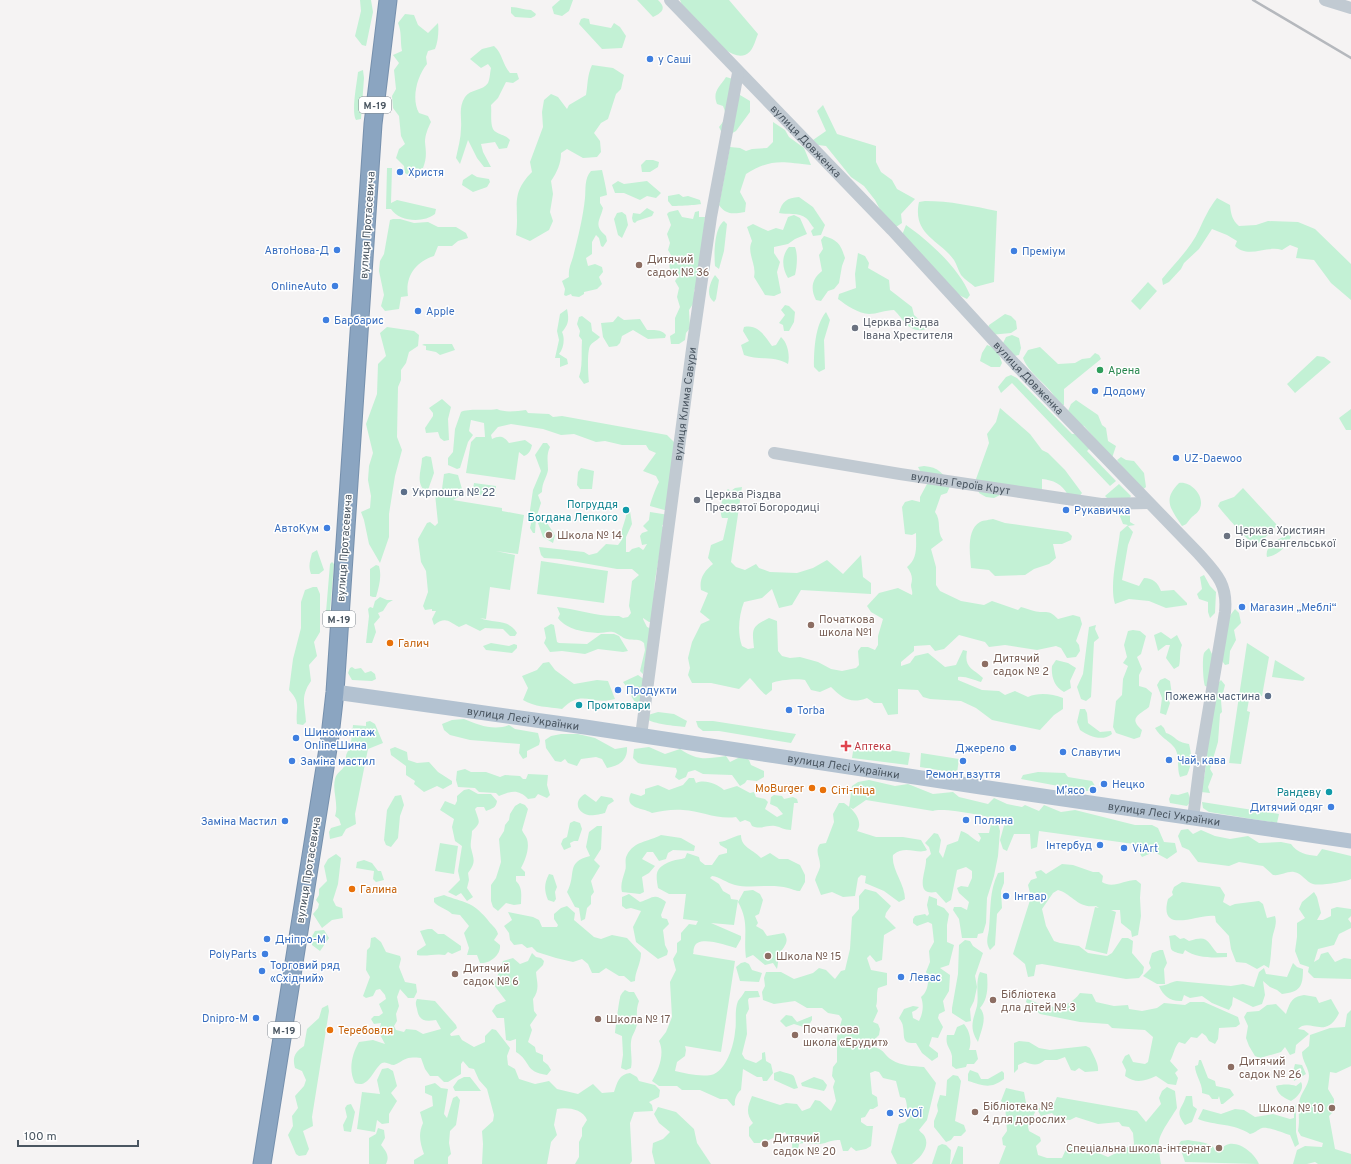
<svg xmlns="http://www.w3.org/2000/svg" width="1351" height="1164" font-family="Overpass,sans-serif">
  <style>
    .green { fill: #c3f1d5 }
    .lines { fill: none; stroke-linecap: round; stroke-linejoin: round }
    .highway-casing { stroke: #7690ad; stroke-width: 19 }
    .minor { stroke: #c1cad2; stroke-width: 12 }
    .major { stroke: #b3c2d1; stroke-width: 15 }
    .highway { stroke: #8ba5c1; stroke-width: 17 }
    .rail { stroke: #b5b8bd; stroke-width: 2.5 }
    .shop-dot { fill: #3f7fe0; stroke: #fff; stroke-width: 1.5 }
    .education-dot { fill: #8d6e63; stroke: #fff; stroke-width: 1.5 }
    .worship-dot { fill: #6b7280; stroke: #fff; stroke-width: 1.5 }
    .leisure-dot { fill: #2e9e5b; stroke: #fff; stroke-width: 1.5 }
    .service-dot { fill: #5c6f8a; stroke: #fff; stroke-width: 1.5 }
    .culture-dot { fill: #0f9aa8; stroke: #fff; stroke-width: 1.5 }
    .food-dot { fill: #e8710a; stroke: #fff; stroke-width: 1.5 }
    .health-dot { fill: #e0444e; stroke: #fff; stroke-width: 1.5 }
    .labels { text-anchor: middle; stroke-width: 3; stroke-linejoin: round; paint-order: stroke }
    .shield { fill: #fff; stroke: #808990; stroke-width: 1 }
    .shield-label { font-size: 10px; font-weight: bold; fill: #4a5661 }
    .shop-label { font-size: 11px; fill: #366cbe; stroke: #fff; text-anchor: start }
    .street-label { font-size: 11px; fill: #4a5661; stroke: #fff }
    .education-label { font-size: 11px; fill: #785e54; stroke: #fff; text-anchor: start }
    .worship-label { font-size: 11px; fill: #5b616d; stroke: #fff; text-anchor: start }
    .leisure-label { font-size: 11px; fill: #27864d; stroke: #fff; text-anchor: start }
    .service-label { font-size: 11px; fill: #4e5e75; stroke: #fff; text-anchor: start }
    .culture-label { font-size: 11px; fill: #0d838f; stroke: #fff; text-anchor: end }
    .food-label { font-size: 11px; fill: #c56008; stroke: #fff; text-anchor: start }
    .health-label { font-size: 11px; fill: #be3a42; stroke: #fff; text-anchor: start }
  </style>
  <rect width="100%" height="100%" fill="#f5f3f3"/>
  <path class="green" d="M360,0H371L373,12L366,46L362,45L355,36L361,11Z
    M560,0H573L569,11L562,16L554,14L552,7Z
    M637,0H658C667,8 662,13 653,17Z
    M680,0H729L758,34C755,41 753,52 745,55C726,62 694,18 682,5Z
    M511,7C519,7 523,10 531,10L536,14L535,16L531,18L515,17L511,13Z
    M405,14L414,15L418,25L428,33L438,23C439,31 438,42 435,49L428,51L426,57L427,64C417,76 411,99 419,113L428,116L431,122C428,128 425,135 425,142C426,152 427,158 423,168L408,175L405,173L404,166L396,158L399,149L405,144L401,136L399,116L393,108L392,96L396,89L394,70L399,63L393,55L402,51C400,41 402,32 398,23Z
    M584,18L589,19L590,24L611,28L614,23L620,27L626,36L622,48L602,49L579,24L581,19Z
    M494,46C503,54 502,64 510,73H517L519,79L513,83L506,82L498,98L491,105C492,112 489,129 496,132C502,136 504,134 510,140L507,148L499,149L495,142L481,144L483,152L491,167H484L477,158L468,140L460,164L456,158C458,148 461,138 461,128C462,117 458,108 465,97C470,89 483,91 488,83C490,79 490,72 491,68L488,64L481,68L470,59L482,49Z
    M592,65L613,68L624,75L621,89L616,94L608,119L601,123L594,133L600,141L601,152L597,157L583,158L567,149L561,153C561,164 557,172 551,181L553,194L550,212L553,221L549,230L530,241L516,235C520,207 509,195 532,172L530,162L543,127L542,112L544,100L551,94L558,97L567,109L569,105L586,95C588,84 587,76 592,65Z
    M363,70L364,78L361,119L356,120C351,111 357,83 358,72Z
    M726,77L733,79L740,95L750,101V112L736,131L729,135L722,133L719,127C726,119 727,115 723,106L717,104C712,91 720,87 726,77Z
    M823,105L837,134L876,146V162L881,172L892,180L897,189L915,199L901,214L902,223L896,227L884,217L875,200L864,186L851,177L826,146L818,145L813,140L826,131L817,111Z
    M773,122L785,130L789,137L804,148L811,165C782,162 772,158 746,174L740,192L746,203L745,212C733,214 726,215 719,205L730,147L740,148L746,151L752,149L767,148L773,142Z
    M646,160H653L659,162L658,167L650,172H642L641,165Z
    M387,168H392L391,203L397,200L436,209L435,214C424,223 399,222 391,209H386Z
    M602,170C604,179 606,187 607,195L600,197V203L603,208C600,221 593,225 606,236L607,241L603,247L601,246L599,238L596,235L592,242V254L586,258L588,266L595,264L602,267L603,272L599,277L602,284L597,289L584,292V294L579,297L572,296L571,294L566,296L564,295L565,289L562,281L569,277C568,269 571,264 573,257C578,237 583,218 585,198C586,189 584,179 591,171Z
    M472,174L477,177L489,179L490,182L487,187L473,192L462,185L463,180Z
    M618,181L624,184L647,181L661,193L656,198L647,196L640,200L624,193H615L612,185Z
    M679,194L683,197L688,196L700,200L701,204C698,205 677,206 672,206L668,201V196Z
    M799,197L813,207L825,225L821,235L813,236L811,231L814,228C811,225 809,220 806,218C799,212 787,215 779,213C782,201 787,198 799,197Z
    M1217,198L1230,205C1231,214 1232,220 1239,226L1256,225L1268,221L1298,222L1315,229L1351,264V300L1331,283L1314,260L1296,258L1298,248L1290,245L1282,250C1267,245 1248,259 1235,246L1237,241L1227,235L1212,229L1199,249L1184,263L1181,269L1169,282L1163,285L1162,279C1174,264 1191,248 1199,230C1204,219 1209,208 1217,198Z
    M925,201C950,201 973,206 997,211L994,282L975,287C971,283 965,280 961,275C958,270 957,265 954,260C940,240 912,235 919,202Z
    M647,208L654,212L652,216L637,221L635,223L633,222L632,218L633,213L640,214Z
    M678,210L682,217L693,219L695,212L699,211V217H705L699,279L694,291L695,301L689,310L690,328L686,333L685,340L679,344H671L670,336L675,333V318L680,307L677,297L679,288L675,281L679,275L676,271L670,270L669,262L671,255L668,250L670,243L667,234L671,225L667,214L669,212Z
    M622,212L626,215L628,225L622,238L618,235L614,219L617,213Z
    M794,215L800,218L807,234L795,239L788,244L774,247V253L780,262L777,272L781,293L774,296L765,295L754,277C757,264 746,253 752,241L747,227L753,224L768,231L776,228L783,230L788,217Z
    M393,219H400L414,223L428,222L438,227H456L466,233L468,238L458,241L452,246H438L434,256C415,262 405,277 408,296L401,297L399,309L385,311L381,306L384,295L379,271L380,261L384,254L390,220Z
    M724,221L727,224L724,251L719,269L715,266C714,254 714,228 724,221Z
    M906,225C929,241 959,268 970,295L967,299L955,293L902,235Z
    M824,236C838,240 841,245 845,258L842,266L839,283L834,289L828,291L821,301L816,300C810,288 812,279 822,271L819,255L823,249L821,240Z
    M789,247H795C798,254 797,267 795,275L788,278C782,268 781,256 789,247Z
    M858,253L865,256L869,263L868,268L889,280L890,290L912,307L914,315L929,328C911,336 906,322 894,310C885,310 877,314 869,314C859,314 846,305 838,299L839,294L856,288L855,274Z
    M715,275L719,280L716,299L714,302C705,296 710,282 715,275Z
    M1148,282L1157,291L1140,310L1131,301Z
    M785,305L789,306L795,312L794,322L789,331H784L783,325L779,323L785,315L781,310Z
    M567,309C569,319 569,324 562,332C565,338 564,348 559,354L567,359L568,364L560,367V358H555L559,340L557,331L560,314Z
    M826,312L830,320L824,340L825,369L819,372L814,367C814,350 815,325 826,312Z
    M1005,314L1011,316L1016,321L1017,329L1011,333L990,335L987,332L989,325Z
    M582,316L591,323L592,331L600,337C597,341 592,342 590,346C587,352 588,375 589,382L584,384L579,377C583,366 581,353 582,340L579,336L580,331L577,324L579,317Z
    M618,316L624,320L640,319L647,330C654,330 661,329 666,335L665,338L648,339L633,330L622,336L620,343L617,346L609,347L603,337L601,323L613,322Z
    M387,327L414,331L419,335L418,346L409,352L406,363L401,370V380L398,387L397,437L402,450L395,476L389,514V537L380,563L369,544L364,520L361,512L370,508L371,496L368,480L369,466L373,453L366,424L377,394L378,364L386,356L380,333Z
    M744,327C758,324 764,335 772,346L776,345L781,337C788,343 790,356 788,364C774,355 759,361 744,355L741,345L749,341L743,331Z
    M1012,335L1019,338L1021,348L1019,355L1014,356L1003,343L1006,337Z
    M424,344H452L455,350L440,355L436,352L426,350V346L422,345Z
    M987,345L997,349L1002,363L1000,367H991L980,361L982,353Z
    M1040,347L1058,364L1075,363L1082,359L1090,358L1095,353L1099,355L1101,359L1064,389V405L1059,406C1054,387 1030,377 1023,358L1028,350Z
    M1317,356L1324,357L1331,362L1295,393L1287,384Z
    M1011,375L1017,378L1072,434H1077L1090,448L1087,451L1116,481L1110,486L1012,383L1001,393L998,387L1006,377Z
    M442,399L451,407L448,419L449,440L444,441L440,438L438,432L426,433L425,428L433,416V413L429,408Z
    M1076,400L1098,415L1102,425L1106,428L1108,441L1116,446L1112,458L1084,426L1076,424L1068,411L1071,404Z
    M1000,408L1030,434L1042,450L1048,453L1065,470L1082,493L1078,498L1068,495C1062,484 1053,480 1042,479V490L1004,493L994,498L986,497L979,493L976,479L989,443L987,434L996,422Z
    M497,409C505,413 517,411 526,410L528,413L549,414L553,417L562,416L667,435L677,445L668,511L650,506C650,503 657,485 659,482L656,476L643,471L656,453L649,450L646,445H622L605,441L596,442L574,434L561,435L543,429L511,424L498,427L491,435L492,439C499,436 503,435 509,443L525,440L532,445C531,450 529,454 524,456L519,452L515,480L466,473L471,442L476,437H485L484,423L471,420L469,431L473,435L468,442L460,468L457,469L448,465V458L453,452L455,429L461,412C468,408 487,411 497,409Z
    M1351,409V430H1346L1339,418Z
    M543,443H547L550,447C546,455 548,462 548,470C547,477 542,482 542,492L538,495L541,503L536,518L535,533H533L530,528L532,520L530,510L533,490L541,471L535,455Z
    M426,456L431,457L434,473L428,490L425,491C415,482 422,469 422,458Z
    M1121,457L1126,460L1134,461L1144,473L1146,487L1141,491L1117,460Z
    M924,466C938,467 945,474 950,486L947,493L941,495L935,512C942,521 936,531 943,540L931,549L936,567V585L940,591L961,601L984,605L992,601L1018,610L1021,607C1026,608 1029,610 1034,611C1045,614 1048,608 1058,619L1073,615L1080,617L1082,624L1076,641L1079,645L1080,651L1076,657L1067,658L1061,648L1056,646L1037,650L1005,645L989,647L985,642L959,635L944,649L935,651L930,645L914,646V651L901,662V666L910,663L915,656L928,653L945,667L956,665L963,650L967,651C964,668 972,668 983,678L981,682C973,680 966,676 958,677V680L982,690L999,691L1005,695L1015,691L1028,697C1039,692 1052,694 1063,698V709L1054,715L1040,730L992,720L976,708L961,701L930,699L923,697L918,690L898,689V714L888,715L882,703H874L867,698C851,704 843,699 831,687L820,692L811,690L805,680C799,678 777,680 772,683V690L766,695C759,690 756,684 750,678L739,689L711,683H692L688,675L690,668L688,658L692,642L701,624L710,620L700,612L708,593L701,590C699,579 704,571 713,564L708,558L711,545L723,540L728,518H722C719,511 722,494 728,489L731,491L735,488L742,487L731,562L736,567L745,570L756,564L759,568L770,572L797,573L813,568L827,560L843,574L861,555L863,577L871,583V594L801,590L792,605L779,608L772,589L762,598L744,602C739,615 737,632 742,646L748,649L754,648C752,629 751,627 769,618L777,621L778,651L782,656L790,658L800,657L818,662L831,669L842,671L856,668L859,665L858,651L861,647H868L875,650L878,645V636L883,619L871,612L867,606L879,593L898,588L912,595C913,591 911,589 911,585C913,578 912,574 907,567C918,559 916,546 916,533L912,535L905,534L902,507L905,502L912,500L920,502V497L927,484L918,467Z
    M581,468L594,471L592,489H580L577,485L578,472Z
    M449,473L458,475L462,489L460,496L453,500L502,508V511L524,515L518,554L496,551L515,555L510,590L490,587L486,619L480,618C494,624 508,618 517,633L515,636H510L503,629L485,628L480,631L466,624L459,627C449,622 446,616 434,625L432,619L436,611H432V609L425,610L423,606L428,592L426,571L421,562L418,539L427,523L430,522L435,526L438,523L435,494L442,489L444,474Z
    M474,483L496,486L495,497L472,494Z
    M1179,483C1191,481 1205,496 1200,508C1199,512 1194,515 1191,518C1187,522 1188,524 1182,526C1171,509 1162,500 1179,483Z
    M1119,484L1131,496L1129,499L1109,500L1105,496Z
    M1243,488L1277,525L1262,541L1255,545C1248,541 1224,514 1218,506L1220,502L1234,497Z
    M1106,505L1130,510V522L1135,525L1128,526L1133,532L1128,545L1122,580L1139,586L1144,578C1153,578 1158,583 1161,591L1174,590L1187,603V605L1166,608L1149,601L1129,599L1115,604C1109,586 1118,551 1120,532L1128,525L1123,524L1119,514L1106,512L1096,514L1097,508Z
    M626,510L630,511L632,524L626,537V552H629L632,549L639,547L643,550L644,549L647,544L642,545L640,536L642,533L648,531L643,526L649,520L650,512L669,515L662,526L664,528L655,580L652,622H649L643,618V619L647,627L652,629L643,674L640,671L645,650L644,643C639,638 634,641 627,639C622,638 618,633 613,632C608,631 603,633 598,633C584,632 567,630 558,618L560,614L557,607C577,609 598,617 619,616L623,618L628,617L631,613L629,606L632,581L639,575L632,569H617L560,559L544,558L541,555L539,547L584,552L589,555L597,553L606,544L618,545L621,541C619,530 628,519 626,510Z
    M542,519L546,520C549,528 553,530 555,536L553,543L543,537L538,523Z
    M993,519L1005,523L1068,532L1072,536L1071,540L1062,544H1053L1056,558L1049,564L1034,569L1025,575L995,576L989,570L971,568C970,554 966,530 980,522C984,520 990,520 993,519Z
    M1288,535L1291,536C1289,546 1276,556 1267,557C1264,546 1279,538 1288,535Z
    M317,550L324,570L319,574H311C308,566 310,561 312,553Z
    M541,561L608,571L604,603L537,594Z
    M332,562L334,564L330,612L328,614L326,612L330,564Z
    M376,565L379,566C382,576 379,587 376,597H373L370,596V569Z
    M1204,575L1210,586L1216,592L1215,613L1210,618L1208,612V602L1199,599L1197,594L1202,589L1200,577Z
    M313,587H317L320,594V632L314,642L317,656L309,665L311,681C300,697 305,704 306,722L303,725L297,724C295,708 302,704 289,690L293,659L301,628V602L305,590Z
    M380,597L387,600H393L388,603L383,611L378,613L380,617L374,624L376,632L372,643H366L369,616L368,609L370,607L373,608L375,601Z
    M1235,609L1239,613L1241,623L1234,630L1236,640L1230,651L1229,664L1225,665L1220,658L1225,622Z
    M551,624L554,625L557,642L559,643L587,644L601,634H614L619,636L628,651L623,652L598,649L585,654L562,651L550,652L544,643L546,638L544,628Z
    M1096,625L1095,629L1099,638L1094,642L1091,697L1086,701L1081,699L1077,687L1083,674L1089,627Z
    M1133,630L1140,631L1146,636L1141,654L1137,657L1142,669L1139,675V686L1146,688L1152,693L1149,707C1139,715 1128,718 1142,730L1140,737L1134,739L1116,733L1113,727L1116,701L1122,695L1123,679L1128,666L1123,663L1127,657L1124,645L1128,631Z
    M1161,632L1171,639L1177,635L1182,645C1179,652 1181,659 1179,666L1174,669L1166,658L1170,645H1166L1158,651L1154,635Z
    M491,643L509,646L514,644L517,645V648L512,653L486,650L483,646Z
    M1247,643L1269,657L1262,696L1250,694L1247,711L1250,712L1241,764L1229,763Z
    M1209,648L1215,660L1208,687L1205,686C1203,681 1202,658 1204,653C1205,651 1207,650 1209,648Z
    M1056,660L1068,663L1076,668L1070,681L1071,688L1064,692C1054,687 1051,676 1052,666Z
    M1275,660L1305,678L1303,681L1272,677Z
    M549,662L555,670L574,684L597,680L608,681L615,699C590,706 583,688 562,709C549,707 534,707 523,700L528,688L522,676L537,670L543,663Z
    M352,667L355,669L361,668L365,673L371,671L375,674L376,679L372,681L352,680L348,673L350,668Z
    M638,675L645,680L643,700L636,703C630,696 629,689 623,682Z
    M1165,678L1170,681L1172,695L1168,699L1170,703L1166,715L1160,713L1162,698L1157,685L1160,680Z
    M1221,680L1225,685L1221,701L1222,712L1220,714L1218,742L1210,769L1213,774L1208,787L1210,793L1201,792C1203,781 1207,769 1205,759L1218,683Z
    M1080,709H1085L1087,713L1088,723L1100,732L1111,731L1112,734C1102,742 1089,736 1080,730L1077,722Z
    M658,712L674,714L687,721L685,727C675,726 653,724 647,719L648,715Z
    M464,719C478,725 494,731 509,725L515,729L538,733L540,741L539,745L527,751V757L523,759L519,753L520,744L470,740L450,735L444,730L442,724L452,720Z
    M370,721L375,724L383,743L368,749L355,814L356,824L346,829L342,836L330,839L329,832L331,828L341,825L339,819L335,816C339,804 332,791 335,779C336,773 343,770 344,766C348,756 343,756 352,746L351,742L353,725L366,726V722Z
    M696,721H713L796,734L791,743L719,731H703L698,727Z
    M1161,725L1164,728L1166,733C1176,736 1175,742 1189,744C1192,756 1192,764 1187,775L1180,777C1176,768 1181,754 1173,746C1168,740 1160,737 1155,728Z
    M561,734H578L595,738L615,749L627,747C628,760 619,766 607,768L602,759L596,757L581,759L577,766L568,763L565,759L561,762L555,761L546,748L545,740L551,736Z
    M854,745L910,753L908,765L852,758Z
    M395,747L407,752L408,760L417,763L429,762L438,772L452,781V784L443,789L437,786L424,792L414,784L415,781L406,775V766L391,755L390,749Z
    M649,747L665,754L680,749C698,761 705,759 726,756L730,762L742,756L749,760L751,765L764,771V777L757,781L747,780L745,783L740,786L732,775L703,774L695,770L688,772L686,777L679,780L675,777L677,771L676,768L642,764L638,763L633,758L634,749Z
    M921,753L959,759L957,773L920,767Z
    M465,769L471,772H486L500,777L505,775L520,776L523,779H526L528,774L548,775L547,785L550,795L547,798L538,794L535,798L528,799C518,789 512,791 499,796L496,793L479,792L475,788L458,787L456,780L457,771Z
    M1038,772L1065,773L1068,777L1092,781L1097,789L1095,791H1085L1021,779L1023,775Z
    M689,778H694L696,783C705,779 717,784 724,790L737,786L750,793L754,792L756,797L765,799L768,802L765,809L777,817L783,814L777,807L770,804L771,797L774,795L782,796L784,799L793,797L797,799L798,803H794L791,830C784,830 781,827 775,826C766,825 761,830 752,826L750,822L745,820L740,822L736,817C718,820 701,811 683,810C672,809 662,811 652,813C644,808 623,809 631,793L641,796L645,794V789L658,785L669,790L683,785Z
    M869,780L895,786L908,784L933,794L953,792L959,797L988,804L994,798L1007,804L1022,807L1025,805L1039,811L1044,805L1061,812L1075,810L1135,825H1152L1158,828L1164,842L1175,843L1177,852L1167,859L1154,852L1142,857L1134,844L1039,831L1037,847L1031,849L1030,834H1014L1007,851L1003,849L1000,840L1005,822C994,817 943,807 933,811L866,800L853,809L849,807L852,786L858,782Z
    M469,789L478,794H491L497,801C496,808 493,808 486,811L484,807H477L475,809C479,822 482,822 472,831C472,837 470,843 471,848C474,860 476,862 468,873L469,880L467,888L473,897L467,901L461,893L456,896L448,892L460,880L458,871L462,846L455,841L452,827L454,819L440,810L445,801L455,805L457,801V796L464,790Z
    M1188,792L1191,801L1187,806L1170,803L1169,799L1171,794L1178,795Z
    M585,794L596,802L601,796L612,798L614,801L608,805L605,813C601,814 593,816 588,815C576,812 574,800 585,794Z
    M401,795L404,805L400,816L398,838L391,847L386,845L384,840L387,810L395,796Z
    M1202,802L1279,814L1277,823L1209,812L1203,808Z
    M520,803L525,805L528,809L522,830C523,833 526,836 527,839C530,848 525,861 521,868L525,872V876H516V881C523,888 521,895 521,904L514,905L506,903L498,911L493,907L491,901V885L496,878L501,862L499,839L504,831L505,825L509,820L510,814L515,806Z
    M839,803H844C853,809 864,821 857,831L876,837H903L921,840L927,850C918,855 905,844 893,855C891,869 905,884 905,899L899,902L884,891L865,883L866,876L861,875L858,878L855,896L843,897L832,892L821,895L815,880C816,876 819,871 820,867C821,858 814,852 820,844L826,843L834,822L833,814Z
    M574,821L580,823L582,829L578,841H574L570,843L571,847L564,850L561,844L563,839L567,837L570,823Z
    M998,823L1000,831L998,856L994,876L987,898L986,923L983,933L978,934L977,938H962L959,919L953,910L954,907H961L967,910L969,902L959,893L957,888L961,886L968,887L972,878V871L966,867L957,870L951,900L946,903L936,892C913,896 927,870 926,859L931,854L929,847L925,843L934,833L938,834L941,840L939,852L943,858L947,845L958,841L961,831C969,833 972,839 979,842L981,838L978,833H989L991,824Z
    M597,826H602L601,849L594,860L600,866L591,881L594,892L591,896V904L587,908L585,919L581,921L579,908L575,907L567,892C577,874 565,862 590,856L586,847L589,832Z
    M1188,829L1193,834L1201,830L1215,836L1230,839L1248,836L1259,843L1281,842L1291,844C1297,853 1307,855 1317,856L1322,849L1351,856V879C1345,882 1319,886 1313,884C1306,882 1302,873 1294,872C1287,871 1281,876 1273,875L1263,866L1239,862L1229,866L1198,862L1189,850L1182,847L1178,836L1181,830Z
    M661,835L681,838L695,846L694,851L673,850L668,853L666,859L659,861L653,852H647L642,859L655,866L649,873L642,877L644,892L640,894L622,892C620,885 623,878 625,871C627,866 624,860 627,855C634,841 648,842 661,835Z
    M741,835C741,848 753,849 761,858L770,853L779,859H788L800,865L805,875V882L800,891C795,891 793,889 788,888C771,883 752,889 735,885C727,883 720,877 712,876L710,878L719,884L723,891L730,895L731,899L738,900L734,925L711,923L741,936V939L736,948C727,946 697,934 694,948C693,950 694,952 693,954L735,961L721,1052L685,1046L686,1050L685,1056L677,1062L675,1071C686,1073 698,1077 711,1075C726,1072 734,1045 735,1032C737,1022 734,1011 738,1001C740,998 743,995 745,991H758L760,997L749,998L748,1000L749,1009L746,1015L747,1034L742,1054L745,1059L756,1063L762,1059V1053L765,1052L766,1061L771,1064L773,1073L767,1081H763L762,1077H757L743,1069L741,1090C737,1093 734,1100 735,1105L733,1106L727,1099H720L700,1090H682L677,1086H659L652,1081C659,1070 665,1053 659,1041L666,1032L672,1017L670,982L676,970L673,959L677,952V943L681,940V933L689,924L696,925L698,921L683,919L686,894H669L658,888C655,872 656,867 672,861C677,859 680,860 685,858L687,853L699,857L700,861L705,865H712L719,855L727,853V849L720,845L719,842C728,841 733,836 741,835Z
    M440,843L458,846L454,874L435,871Z
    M336,854L341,858L338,884L333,900L336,906L342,908L343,918L332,920L322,928L313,914L318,908L319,904L316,900L319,895V889L327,881L324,866L328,859Z
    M364,860L372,863L378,871H381L384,880L376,882L373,879L374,871L356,868L357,862Z
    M1062,864L1073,865L1093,872H1099L1103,876L1102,882C1113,889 1124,880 1136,880L1141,884L1140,898L1141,916L1138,935L1132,937L1131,931L1121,923L1120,910H1111L1116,912L1107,954L1085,949L1095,907L1099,908L1096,906C1078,909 1071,893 1058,890L1053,893L1042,909L1046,926L1054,941L1060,943L1079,946L1088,953L1107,956L1112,953L1122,938H1128L1133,941L1132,953L1144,967L1143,973L1139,978L1126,979L1042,964L1036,965L1034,976L1028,977L1025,964L1013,954L1031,897L1028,885L1031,880L1037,878L1035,872L1041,870L1046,874Z
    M1004,872V883L1001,891L1002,908L997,914L995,945L990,950C985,942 988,937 989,929C991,908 989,892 998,873Z
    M549,874L553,875L557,887L555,892L556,899L554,902L548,900C544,890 544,884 549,874Z
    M1182,882L1220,887L1225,895L1223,902L1230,906L1235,904L1259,901L1263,904L1267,918L1275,916C1278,925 1272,933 1272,942C1271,950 1271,959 1269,968L1264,965L1257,969L1246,963L1236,962L1231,949L1229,936L1216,922L1215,916C1199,913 1158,936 1168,899L1173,895L1172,892L1174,887Z
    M865,889L876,892L891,906L886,913L885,917L896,928L884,935L882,960L876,962L870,955L867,958L871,970L887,973V985L878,988C876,995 878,1000 876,1006L878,1011L873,1022L878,1024L880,1029L879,1035L875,1039L874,1043L877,1048C884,1050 885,1056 892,1060C901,1066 914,1066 924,1067L936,1083L927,1120L919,1130C921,1133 924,1134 925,1137C930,1147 920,1158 912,1164H897L891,1152L899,1124L905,1122L909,1117C906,1110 908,1105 905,1098L900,1097L896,1081L883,1078L879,1072L875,1071L870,1073L872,1094L877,1097L878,1106L873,1109H870L865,1117L861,1118V1122L867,1126H873L871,1146L866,1149L856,1151L851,1147L848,1151H843L840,1140C831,1139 824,1145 816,1144C809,1144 807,1142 799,1144L798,1150L793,1155L792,1144L785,1132L763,1143H754L749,1136V1127L753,1123C745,1113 748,1106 752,1096L780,1105L786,1103L797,1104L802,1111L810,1108L815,1100L820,1101L831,1111L836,1101L833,1087L835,1081L832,1076L833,1067L837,1062V1037L842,1019L839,1015L828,1013L822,1008H807L795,1001L774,1004L763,1000L762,992L765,986L764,978L766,972H781L794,979L813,973L819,968L826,970L835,979L841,971L845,970L850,949L852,917L859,909V896Z
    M753,890L760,894L763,900L759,914L755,916L758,923L756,926L763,930L767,936L784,933C791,943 782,947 779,956C778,960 778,965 777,969L773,963L765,965L753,955L746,958C743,935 750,923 738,902L744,891Z
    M1314,892L1317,897L1321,913L1317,920H1323L1331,916V909L1337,907L1351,909V916L1348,919L1351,923V928L1339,934L1334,945L1318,949L1314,962L1319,959L1321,954L1328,952L1335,962L1344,958L1351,959V979L1314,978L1308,972L1309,967L1300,964L1295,951L1297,937V923L1305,918L1299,909L1302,902Z
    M629,894L640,902C652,899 653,892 666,902L661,915L662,918L667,919L669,924L663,930L665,945L668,951L667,955L658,959L636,942L633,927L641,911L631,908L626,909L622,906V897Z
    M444,895C464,903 472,901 487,919C491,925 496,927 498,934L494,940L500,945C501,955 490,964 480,963L477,955H467L469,948L464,933L469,926L460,915L452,914C446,908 439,908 434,902V898Z
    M929,896L937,899V905L944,908L949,914L947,925V942L954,945L949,965L940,968L950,975L949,991L943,1001L945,1011L939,1014L938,1018L943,1027L938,1038L932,1037L929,1046L938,1053V1057L932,1061L922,1053L916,1043C901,1044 905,1037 903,1027C903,1024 901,1021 899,1018L904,1009L913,1006L919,1007L916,1010L912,1012L913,1018L919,1021C923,1013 924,1005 921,997C928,992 930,979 926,972L930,962L929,951L934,942L932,924L928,922L917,926L913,923V919L915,916L925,914L927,916L929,914L927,905Z
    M567,906L575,913L574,920L594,937L601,939L612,935L627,938L641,953C641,964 635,971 635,981L631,982L624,976H619L606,968L599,973H592L588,964L582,959L573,962L556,958L537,952L532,947L527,948L522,944L514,945L510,940L509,933L504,926L512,920L508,912L533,917L539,920L542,927H557L558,925L554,919V914L561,908Z
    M428,929H432L438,934H444L461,946V950L452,954L448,952L445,955C435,953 427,957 417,955V951L426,945L420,931Z
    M324,930L329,938L320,951L312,945L311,938L315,931Z
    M1175,935L1180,939L1184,938L1189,941C1208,935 1206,940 1217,953H1227V957C1213,958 1196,958 1185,950L1183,954C1167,951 1172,949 1169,936Z
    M375,937L381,942L386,952L400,956L401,959L399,967L405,982L416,984L417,992L414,998H408L400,989L397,997L399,1006L396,1014L397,1021L394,1026L396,1030L404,1032L406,1029L416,1030L423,1034L441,1029L436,1020C425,1022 419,1021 417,1009C416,1005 415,1003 417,999L435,1001L456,1025L457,1028L450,1034L451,1036L459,1035L462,1040L474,1047L485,1042V1036L492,1029L496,1030L510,1048L507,1056L508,1065L515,1069L519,1079L535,1084L549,1081L557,1089L578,1094L593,1084L602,1093L614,1092C617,1083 619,1074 630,1073L637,1077L639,1081L655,1085L660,1090L659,1097L649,1102L652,1105L653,1111L634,1112L630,1123L632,1161L630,1164H575L579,1157V1142L582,1136V1128L587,1120C583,1109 567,1107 557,1109L554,1125L557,1135L551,1142L547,1164H482L483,1144L482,1131L493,1121L494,1115L487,1089L479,1080L474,1069L469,1068L463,1061L461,1064V1074L448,1082H444L438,1076H430L425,1069L421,1058C405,1056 407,1059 394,1065C390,1065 386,1061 382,1063C373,1069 369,1089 355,1083C348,1070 352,1054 359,1042L373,1040L385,1044L379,1033L381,1023L374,1024L371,1019L374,1016H379L383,1013L379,1004L386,999L385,995L380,989L376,990L373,996L366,998L363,996L370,977L366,970L367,950L370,947L371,938Z
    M965,940L970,941L973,946L983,953L975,976L977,987L974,1001L970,1009L971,1021L966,1022L952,1013V1008L958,974L959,945Z
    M1160,950H1163L1167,963L1164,969L1165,984H1157L1143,976L1151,968L1149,963L1152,953Z
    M532,953L536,957L541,958L544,961L543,965L536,972C537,983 540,989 533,999L534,1011L537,1015L530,1025L532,1030L528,1042L535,1047L536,1052L543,1055V1061L548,1065L551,1070L547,1075C524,1072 532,1062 516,1052V1039L510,1041L506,1040L504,1018H497L492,1011L496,1005L506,1001L494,985L503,961L513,958L520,964L528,961Z
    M745,962L749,964L752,970L762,973L759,982L740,981L736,967L741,963Z
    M1293,963L1297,967L1303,969C1303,987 1300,992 1282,994L1277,990L1270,987L1263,981L1265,995L1262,1004L1253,1007L1233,997L1232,1005L1229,1010L1212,1003L1202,996L1190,998L1184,995L1182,1001C1171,1002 1163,996 1159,986C1166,986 1170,982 1177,981L1231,986L1243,984L1254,987L1259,972L1264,968L1266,974L1287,977Z
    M980,972L987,974C988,987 988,999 980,1008C988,1017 981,1031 978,1042C976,1039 974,1035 973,1031C971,1022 975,1014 977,1006C979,995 975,982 980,972Z
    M625,990L629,992H634L639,1001C636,1009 637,1014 637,1022C637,1028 634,1032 632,1037C629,1046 633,1058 631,1068L626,1070L621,1068L623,1055L622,1036L615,1033C615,1031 619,1001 620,998C620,995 623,992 625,990Z
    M1080,993L1092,994L1096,1002L1114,1006L1128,1005L1129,1009L1142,1011L1157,1008L1164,1003L1185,1005L1190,1002H1204L1238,1017L1240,1024L1236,1027L1219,1028L1218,1039L1215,1044L1209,1041L1206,1036L1202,1033L1197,1038L1191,1037L1185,1044L1179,1042C1174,1048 1174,1054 1170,1061L1178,1070L1175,1073L1178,1078L1176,1085L1168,1084L1156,1076C1145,1081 1136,1084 1125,1076L1126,1070L1122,1062L1125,1056L1129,1054L1133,1062L1145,1064L1148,1062L1153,1037L1145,1030L1112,1028L1108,1024L1080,1022L1040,1014L1026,1002L1027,998C1045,1009 1066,1012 1080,993Z
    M1304,995L1316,997L1319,1003L1331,999L1339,1013C1326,1041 1309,1017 1298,1029L1304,1030L1309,1034L1296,1045L1295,1053L1290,1055L1285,1047L1281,1052L1260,1058L1255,1056L1249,1046L1246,1038L1248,1026L1244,1017L1247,1012L1259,1011L1267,1005L1276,1004L1286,1014C1290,1003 1291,997 1304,995Z
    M328,1005L329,1011L312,1117L313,1126L303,1131L309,1149L306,1155L299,1156L296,1154L288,1135L293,1126L292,1116L298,1108L295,1096L304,1086L306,1080L302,1071L295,1068C292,1057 295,1052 304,1046L307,1029L319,1018L322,1008Z
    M1351,1010V1066L1336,1073L1330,1072L1328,1089L1334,1099V1111L1329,1116L1335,1149L1351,1154V1164H1318L1315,1162L1307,1164H1293L1297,1150L1305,1146L1322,1147L1323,1143L1301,1136L1298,1131C1300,1121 1298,1112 1299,1103C1300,1093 1309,1086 1309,1076C1309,1068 1302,1061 1302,1052L1309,1046L1310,1035L1330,1028L1345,1027L1347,1014Z
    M786,1015L792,1016L797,1022L812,1016V1020L807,1028L794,1024L786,1027L780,1021Z
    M964,1024C970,1031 972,1042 969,1050H976L978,1059L974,1064H967L966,1067L956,1069L952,1066C952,1063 952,1059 952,1056C950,1047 945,1046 947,1035H954L957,1027Z
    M1019,1041L1029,1042L1039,1048L1050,1050L1086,1046L1090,1048C1093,1055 1099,1064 1098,1071L1085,1072L1079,1068L1075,1071L1071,1070L1065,1057L1057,1060H1045C1038,1066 1033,1065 1025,1062L1018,1065V1069L1014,1073V1043Z
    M1199,1060H1201L1208,1078L1215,1081L1216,1086L1230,1089L1234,1095L1223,1104H1221L1219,1096L1218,1099H1212L1209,1095L1202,1093C1203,1084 1195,1075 1195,1066L1198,1065Z
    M1295,1064L1302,1065L1306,1074L1294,1081L1293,1072Z
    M388,1068L393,1071L397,1086L391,1093L397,1101L389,1114V1123L382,1124L377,1120L375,1132L357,1129L362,1092L380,1094L377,1080L382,1069Z
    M970,1070L978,1073L981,1079H988L1002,1071L1004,1073V1079C989,1090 983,1085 968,1081V1074Z
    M780,1071C797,1077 792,1071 798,1088L794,1089L774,1080V1073Z
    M953,1075L958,1076L961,1081L955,1121L964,1125L966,1131L961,1136H954L951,1140L946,1142L934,1127V1121L938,1111L937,1105L940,1095L946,1096L947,1080Z
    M464,1077H470L481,1091H455L453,1087L458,1080Z
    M814,1077L823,1080L827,1085L826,1088L824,1091L802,1086L801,1083Z
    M1301,1082C1305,1089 1297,1098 1291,1101C1284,1098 1277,1094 1276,1086C1282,1084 1291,1084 1296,1086Z
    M435,1083L441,1088L448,1089L444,1114L447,1118L453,1098L457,1096L460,1100L456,1125L450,1131L449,1143L451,1154L448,1157V1164H414V1160L424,1154C420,1143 418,1134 423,1123L420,1112L433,1106L432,1096L425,1093V1086Z
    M1167,1087L1175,1091L1177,1108C1173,1115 1159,1134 1159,1142C1158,1145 1160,1159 1161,1164H999L1006,1146L1003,1145L1002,1138L1007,1131L1005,1105L1001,1101L1006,1088L1024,1092L1026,1103L1035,1106L1036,1110L1028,1127L1029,1131L1040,1137L1041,1141L1036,1146L1038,1155L1047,1158H1062L1067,1147L1091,1150L1108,1157L1134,1144L1133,1133L1129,1127L1122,1126L1119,1122L1098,1124L1076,1117L1070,1120L1057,1119L1052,1113L1041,1116L1038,1111V1108H1052L1057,1097L1137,1111L1146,1122L1161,1104L1159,1098L1162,1091Z
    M1186,1096H1192L1193,1106L1197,1109L1192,1122L1185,1125C1174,1110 1182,1110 1186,1096Z
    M351,1104L355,1112L351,1132L344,1131L343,1125L347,1117L345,1108L347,1105Z
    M1296,1105V1132L1299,1144L1295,1147L1290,1135C1283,1133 1267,1126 1262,1128C1257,1130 1255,1133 1250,1134C1234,1123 1215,1126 1198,1119L1203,1109L1221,1114L1235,1109L1244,1110L1255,1117L1273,1114L1290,1119L1294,1118V1107Z
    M658,1107L676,1112L694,1129L697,1143L711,1164H655L652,1152L653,1143L663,1139L670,1132L659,1123L654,1114Z
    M378,1128L384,1130L385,1138L381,1145C386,1151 390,1156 386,1164H369V1138L376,1134Z
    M1188,1140C1198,1142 1209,1141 1216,1150L1220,1151C1230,1134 1254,1151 1259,1164L1185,1162L1179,1144L1181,1141Z
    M942,1144L946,1145L951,1150L950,1164H932L938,1146Z
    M958,1146L963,1147V1164H951Z"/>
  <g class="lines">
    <g class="highway-casing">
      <path id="highway" d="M262,1164L330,736L335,692L373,124L388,0"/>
    </g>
    <g class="minor">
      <path id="s1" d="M670,0L892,230L1015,364L1198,553C1216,573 1228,584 1225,612L1201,755L1193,818"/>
      <path d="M1325,0L1351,8"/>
      <path id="s2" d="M774,453L900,474L1101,504L1148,503"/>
      <path id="s3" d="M641,736L692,349L711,217L738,73"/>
    </g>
    <path class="major" id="s4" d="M335,692L585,727L981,787L1351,841"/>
    <use href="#highway" class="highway"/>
    <path class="rail" d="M1253,0L1351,58"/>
  </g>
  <g class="shop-dot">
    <circle cx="650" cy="59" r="4"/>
    <circle cx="400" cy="172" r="4"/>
    <circle cx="337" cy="250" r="4"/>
    <circle cx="1014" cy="251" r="4"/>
    <circle cx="335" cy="286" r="4"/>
    <circle cx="418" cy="311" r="4"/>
    <circle cx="326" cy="320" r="4"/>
    <circle cx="1095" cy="391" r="4"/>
    <circle cx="1176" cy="458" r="4"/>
    <circle cx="1066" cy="510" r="4"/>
    <circle cx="327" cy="528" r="4"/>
    <circle cx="1242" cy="607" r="4"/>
    <circle cx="618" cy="690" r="4"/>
    <circle cx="789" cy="710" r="4"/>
    <circle cx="296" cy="738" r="4"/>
    <circle cx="1013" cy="748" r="4"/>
    <circle cx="1063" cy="752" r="4"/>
    <circle cx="1169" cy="760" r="4"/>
    <circle cx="292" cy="761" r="4"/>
    <circle cx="963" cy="761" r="4"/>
    <circle cx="1104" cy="784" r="4"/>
    <circle cx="1093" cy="790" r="4"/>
    <circle cx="1331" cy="807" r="4"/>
    <circle cx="966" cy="820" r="4"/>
    <circle cx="285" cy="821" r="4"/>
    <circle cx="1100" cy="845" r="4"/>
    <circle cx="1124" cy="848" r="4"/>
    <circle cx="1006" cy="896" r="4"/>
    <circle cx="267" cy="939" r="4"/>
    <circle cx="265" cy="954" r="4"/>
    <circle cx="262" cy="971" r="4"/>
    <circle cx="901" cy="977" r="4"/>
    <circle cx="256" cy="1018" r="4"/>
    <circle cx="890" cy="1113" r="4"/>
  </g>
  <g class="education-dot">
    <circle cx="639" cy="265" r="4"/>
    <circle cx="549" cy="535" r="4"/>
    <circle cx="811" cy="625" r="4"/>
    <circle cx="985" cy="664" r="4"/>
    <circle cx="768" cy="956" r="4"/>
    <circle cx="455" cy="974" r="4"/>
    <circle cx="993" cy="1000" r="4"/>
    <circle cx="598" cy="1019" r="4"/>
    <circle cx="795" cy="1035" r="4"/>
    <circle cx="1231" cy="1067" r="4"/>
    <circle cx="1332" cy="1108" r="4"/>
    <circle cx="975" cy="1112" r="4"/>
    <circle cx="765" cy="1144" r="4"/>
    <circle cx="1219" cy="1148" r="4"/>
  </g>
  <g class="worship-dot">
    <circle cx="855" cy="328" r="4"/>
    <circle cx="697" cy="500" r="4"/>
    <circle cx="1227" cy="536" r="4"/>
  </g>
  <circle class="leisure-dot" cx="1100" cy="370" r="4"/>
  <g class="service-dot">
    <circle cx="404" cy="492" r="4"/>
    <circle cx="1268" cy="696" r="4"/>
  </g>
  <g class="culture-dot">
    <circle cx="626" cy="510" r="4"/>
    <circle cx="579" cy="705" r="4"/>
    <circle cx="1329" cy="792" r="4"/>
  </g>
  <g class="food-dot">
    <circle cx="390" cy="643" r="4"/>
    <circle cx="812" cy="788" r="4"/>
    <circle cx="823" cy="790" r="4"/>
    <circle cx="352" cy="889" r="4"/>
    <circle cx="330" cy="1030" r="4"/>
  </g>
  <path class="health-dot" d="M844 740h4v4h4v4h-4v4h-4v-4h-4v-4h4z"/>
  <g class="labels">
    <g class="shield">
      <rect x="359" y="97" width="32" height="16" rx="3"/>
      <rect x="323" y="611" width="32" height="16" rx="3"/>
      <rect x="268" y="1022" width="32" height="16" rx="3"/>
    </g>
    <g class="shield-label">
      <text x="375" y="109">М-19</text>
      <text x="339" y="623">М-19</text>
      <text x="284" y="1034">М-19</text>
    </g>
    <g class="shop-label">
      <text x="658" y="63">у Саші</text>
      <text x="408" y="176">Христя</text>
      <text x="329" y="254" text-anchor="end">АвтоНова-Д</text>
      <text x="1022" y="255">Преміум</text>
      <text x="327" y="290" text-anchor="end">OnlineAuto</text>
      <text x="426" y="315">Apple</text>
      <text x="334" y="324">Барбарис</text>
      <text x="1103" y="395">Додому</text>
      <text x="1184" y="462">UZ-Daewoo</text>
      <text x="1074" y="514">Рукавичка</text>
      <text x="319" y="532" text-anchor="end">АвтоКум</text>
      <text x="1250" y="611">Магазин „Меблі“</text>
      <text x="626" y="694">Продукти</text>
      <text x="797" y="714">Torba</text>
      <text x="304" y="736">Шиномонтаж<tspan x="304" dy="13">OnlineШина</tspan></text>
      <text x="1005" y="752" text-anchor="end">Джерело</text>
      <text x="1071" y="756">Славутич</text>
      <text x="1177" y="764">Чай, кава</text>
      <text x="300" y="765">Заміна мастил</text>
      <text x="963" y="778" text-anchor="middle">Ремонт взуття</text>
      <text x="1112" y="788">Нецко</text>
      <text x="1085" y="794" text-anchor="end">Мʼясо</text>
      <text x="1323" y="811" text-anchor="end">Дитячий одяг</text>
      <text x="974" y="824">Поляна</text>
      <text x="277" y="825" text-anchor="end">Заміна Мастил</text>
      <text x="1092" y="849" text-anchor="end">Інтербуд</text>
      <text x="1132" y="852">ViArt</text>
      <text x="1014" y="900">Інгвар</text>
      <text x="275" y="943">Дніпро-М</text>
      <text x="257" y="958" text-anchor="end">PolyParts</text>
      <text x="270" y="969">Торговий ряд<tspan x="270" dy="13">«Східний»</tspan></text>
      <text x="909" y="981">Левас</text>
      <text x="248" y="1022" text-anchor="end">Dnipro-M</text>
      <text x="898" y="1117">SVOЇ</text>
    </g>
    <g class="street-label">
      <text dy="4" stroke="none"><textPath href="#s1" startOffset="196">вулиця Довженка</textPath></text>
      <text transform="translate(367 225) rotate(-86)" y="4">вулиця Протасевича</text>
      <text dy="4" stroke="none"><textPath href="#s1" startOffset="521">вулиця Довженка</textPath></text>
      <text dy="4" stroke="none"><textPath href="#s3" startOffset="335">вулиця Клима Савури</textPath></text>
      <text dy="4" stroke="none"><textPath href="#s2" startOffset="189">вулиця Героїв Крут</textPath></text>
      <text transform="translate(344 548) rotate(-86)" y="4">вулиця Протасевича</text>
      <text dy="4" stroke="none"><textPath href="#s4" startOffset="190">вулиця Лесі Українки</textPath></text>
      <text dy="4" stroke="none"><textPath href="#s4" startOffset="514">вулиця Лесі Українки</textPath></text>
      <text dy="4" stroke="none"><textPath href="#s4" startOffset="838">вулиця Лесі Українки</textPath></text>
      <text transform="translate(308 870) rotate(-81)" y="4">вулиця Протасевича</text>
    </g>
    <g class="education-label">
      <text x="647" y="263">Дитячий<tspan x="647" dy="13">садок № 36</tspan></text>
      <text x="557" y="539">Школа № 14</text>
      <text x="819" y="623">Початкова<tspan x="819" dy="13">школа №1</tspan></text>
      <text x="993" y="662">Дитячий<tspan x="993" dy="13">садок № 2</tspan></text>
      <text x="776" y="960">Школа № 15</text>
      <text x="463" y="972">Дитячий<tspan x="463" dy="13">садок № 6</tspan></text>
      <text x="1001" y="998">Бібліотека<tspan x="1001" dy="13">дла дітей № 3</tspan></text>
      <text x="606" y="1023">Школа № 17</text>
      <text x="803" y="1033">Початкова<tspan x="803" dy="13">школа «Ерудит»</tspan></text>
      <text x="1239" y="1065">Дитячий<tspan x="1239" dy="13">садок № 26</tspan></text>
      <text x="983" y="1110">Бібліотека №<tspan x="983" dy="13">4 для дорослих</tspan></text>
      <text x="1324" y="1112" text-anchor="end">Школа № 10</text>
      <text x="773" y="1142">Дитячий<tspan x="773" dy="13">садок № 20</tspan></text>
      <text x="1211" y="1152" text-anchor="end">Спеціальна школа-інтернат</text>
    </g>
    <g class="worship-label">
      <text x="863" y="326">Церква Різдва<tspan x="863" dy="13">Івана Хрестителя</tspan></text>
      <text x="705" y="498">Церква Різдва<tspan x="705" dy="13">Пресвятої Богородиці</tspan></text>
      <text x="1235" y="534">Церква Християн<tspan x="1235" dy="13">Віри Євангельської</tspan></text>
    </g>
    <g class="leisure-label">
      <text x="1108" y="374">Арена</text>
    </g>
    <g class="service-label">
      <text x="412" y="496">Укрпошта № 22</text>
      <text x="1260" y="700" text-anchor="end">Пожежна частина</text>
    </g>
    <g class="culture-label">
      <text x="618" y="508">Погруддя<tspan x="618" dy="13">Богдана Лепкого</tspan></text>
      <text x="587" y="709" text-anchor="start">Промтовари</text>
      <text x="1321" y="796">Рандеву</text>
    </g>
    <g class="food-label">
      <text x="398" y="647">Галич</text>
      <text x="804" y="792" text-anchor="end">MoBurger</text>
      <text x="831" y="794">Сіті-піца</text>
      <text x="360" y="893">Галина</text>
      <text x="338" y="1034">Теребовля</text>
    </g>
    <g class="health-label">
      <text x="854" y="750">Аптека</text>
    </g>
  </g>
  <path d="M18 1140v6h120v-6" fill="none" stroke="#4a5661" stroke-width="2"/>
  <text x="24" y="1140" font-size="12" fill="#4a5661" stroke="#ffffff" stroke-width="3" paint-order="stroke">100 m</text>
</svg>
